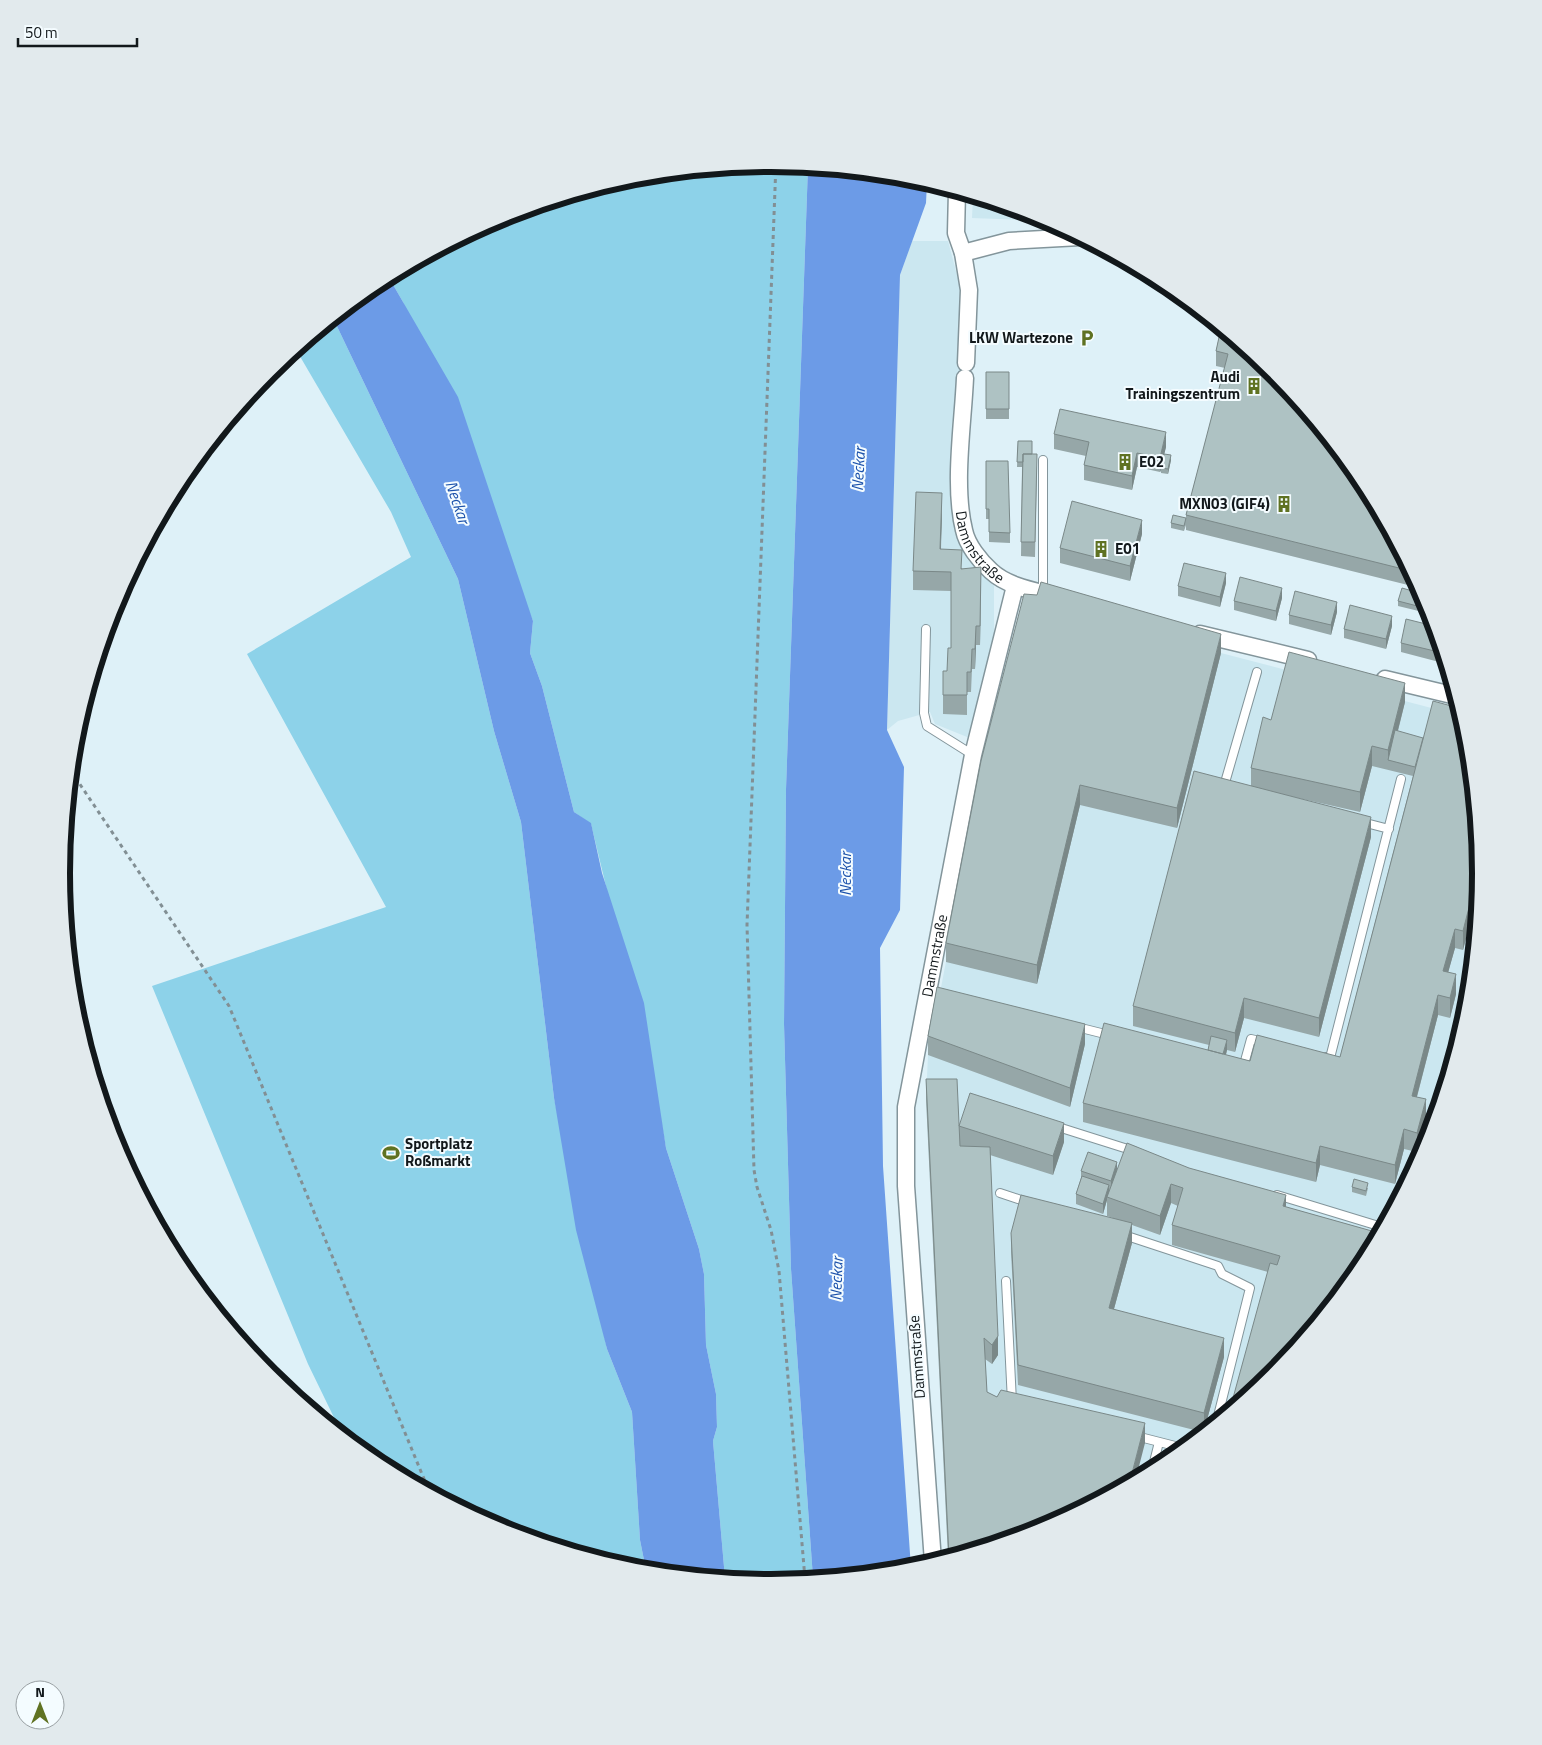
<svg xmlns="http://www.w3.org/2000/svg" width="1542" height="1745" font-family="'Titillium Web',sans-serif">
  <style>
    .built { fill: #cbe7f0 }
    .green { fill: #8dd2e9 }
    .water { fill: #6c9be7 }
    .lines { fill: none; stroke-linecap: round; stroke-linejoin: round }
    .service-casing { stroke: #83959b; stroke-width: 10 }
    .minor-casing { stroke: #83959b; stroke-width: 19 }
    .path { stroke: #828f94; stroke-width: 3; stroke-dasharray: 4 4; stroke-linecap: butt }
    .service { stroke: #fff; stroke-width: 8 }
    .minor { stroke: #fff; stroke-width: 16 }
    .wall { fill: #96a7a8; fill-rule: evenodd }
    .shaded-wall { fill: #7a8888 }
    .building { fill: #aec2c3; stroke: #7a8888 }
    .labels { text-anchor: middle; stroke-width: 4; stroke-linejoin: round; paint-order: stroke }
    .poi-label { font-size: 15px; font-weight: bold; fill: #12181b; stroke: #f4fcff; text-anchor: end }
    .street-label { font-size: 15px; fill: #12181b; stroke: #f4fcff }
    .water-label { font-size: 16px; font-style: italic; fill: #1c52ab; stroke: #f4fcff }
    .rim { fill: none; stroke: #12181b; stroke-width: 6 }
  </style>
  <rect width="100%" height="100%" fill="#def1f8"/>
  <path class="built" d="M973,196L1043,217L1051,221L972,218Z
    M912,241H948L961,290L958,538L967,559L994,584V642L972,739L935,724L930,712L898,721L887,730L900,275Z
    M1221,653L1462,716L1481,873L1470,977L1434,1119L1427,1144L1361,1267L1273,1375L1165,1463L1042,1528L948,1557L926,1099L928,1055L981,780Z"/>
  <path class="green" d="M771,163L808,166L786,789L784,1024L791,1269L813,1578L771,1582L725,1578L713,1441L717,1427L716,1394L706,1345L704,1274L699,1249L666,1148L657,1098L591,824L574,812L542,686L530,653L533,621L403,302L388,276L500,217L633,176Z
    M333,318L458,579L494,731L521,822L554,1098L607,1349L632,1412L640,1540L646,1570L632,1569L499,1528L376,1462L342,1434L308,1364L152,986L386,907L247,654L411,557L391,512L298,353L276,373L272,368Z"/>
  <path class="water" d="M808,166L910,176L927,182L926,203L900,275L887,730L904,767L900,910L880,948L883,1166L911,1568L813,1578L791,1269L784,1024L786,789Z
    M388,276L458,397L533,621L530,653L542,686L574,812L591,823L602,873L644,1003L666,1148L699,1249L704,1274L706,1345L716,1394L717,1427L713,1441L725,1578L646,1570L640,1540L632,1412L607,1349L576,1230L554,1098L521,822L494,731L458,579L333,318L377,282Z"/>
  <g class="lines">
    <g class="service-casing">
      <path id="service" d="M987,200L990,205L1007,206
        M1043,591V460
        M926,629L924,713L927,726L973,755
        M1227,787L1224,786L1257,672
        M1362,822L1389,829
        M1077,1027L1109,1035
        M1326,1057L1330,1058L1401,779
        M1243,1068L1251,1039L1264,1042
        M1055,1126L1134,1151
        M1000,1193L1027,1202
        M1277,1195L1382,1227
        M1124,1235L1218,1266L1222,1274L1250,1288L1217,1420
        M1006,1281L1012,1402
        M1136,1436L1183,1448
        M1152,1470L1159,1442"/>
    </g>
    <g class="minor-casing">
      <g id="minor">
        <path d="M957,191L956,233L963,253L969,290L966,363"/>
        <path d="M963,253L1009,241L1080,237"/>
        <path id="s1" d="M965,378C963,424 953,485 964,530C967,545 980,561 991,571C1008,587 1036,591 1058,597"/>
        <path d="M1200,634L1308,660"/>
        <path d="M1385,679L1456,696"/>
        <path id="s2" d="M933,1562L906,1186V1107L973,755L1015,586"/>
      </g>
    </g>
    <path class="path" d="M776,163L747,925L754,1170L757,1187L771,1230L779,1271L805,1579
      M71,771L229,1006L429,1491"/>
    <use href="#service" class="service"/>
    <use href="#minor" class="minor"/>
  </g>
  <path class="wall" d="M1221,328L1273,371L1297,401L1296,404L1361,478L1420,588L1186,530V525L1184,531L1171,528V523L1186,518V515L1225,368L1216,366V351Z
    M986,372H1009V419H986Z
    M1054,434L1166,447L1164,454L1171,460L1168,474L1161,473V471L1160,472L1137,467L1132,490L1084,480V465L1086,456L1054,449Z
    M1018,441L1032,454L1037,469L1035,557L1021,556L1022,467H1017Z
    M986,461L1010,533V543L989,542V519H986Z
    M942,513L941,549L981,586L980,645H976L975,669H972L971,692H967V715L943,714V695L951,648V591L913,590V571Z
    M1142,534L1130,581L1060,563V548Z
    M1226,583L1220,607L1178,596V586Z
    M1282,598L1276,621L1234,610V601Z
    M1398,601H1427L1431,614L1398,606Z
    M1337,612L1331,635L1289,624V615Z
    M1392,626L1386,649L1344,638V629Z
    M1434,626L1444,658L1443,663L1401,652V643Z
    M1221,653L1177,828L1080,805L1037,984L946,962V943L981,761Z
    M1405,702L1398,731L1481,873L1480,885L1463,950L1455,948L1448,972L1456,994L1450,1018L1438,1015L1417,1097L1426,1119L1417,1152L1404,1149L1395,1184L1320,1165L1316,1182L1083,1122V1103L1208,1050L1209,1045L1133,1026V1006L1251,786V768L1271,720ZM1372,766L1413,776L1340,1057L1250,1061L1226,1055L1227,1050L1235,1052L1244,1018L1319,1037L1371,837L1280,794L1360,812Z
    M928,1036L1085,1044L1070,1107L928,1055Z
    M926,1079L959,1135V1126L1064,1142L1053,1175L990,1155L998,1355L992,1364L985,1359L987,1392L997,1397L1145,1443L1042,1528L948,1557L926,1099Z
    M1117,1170L1286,1207L1379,1233L1268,1272L1172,1245V1225L1178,1206L1171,1203L1160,1235L1132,1225V1243L1114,1309L1224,1357L1204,1431L1202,1432L1018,1385L1011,1252V1233L1113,1218L1107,1216V1200L1103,1214L1076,1204V1194L1081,1178V1171Z
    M1352,1187L1368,1188L1366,1196L1352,1192Z"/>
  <path class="shaded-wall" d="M1295,397L1297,401L1293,418V404Z
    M1166,432V447L1161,468L1160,472V458Z
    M1137,453V467L1132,490V476Z
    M1171,455V460L1168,474V469Z
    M942,493V513L940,569V549Z
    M1142,520V534L1130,581V566Z
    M981,567V586L980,645V626Z
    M1226,573V583L1220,607V597Z
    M1282,588V598L1276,621V611Z
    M1337,602V612L1331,635V625Z
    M1392,616V626L1386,649V639Z
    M976,626V645L975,669V649Z
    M1221,634V653L1177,828V808Z
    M1405,683V702L1390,761L1388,760V770V750Z
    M1372,746V766L1360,812V792Z
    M1080,785V805L1037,984V965Z
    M1371,817V837L1319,1037V1018Z
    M1480,864L1481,873L1480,885L1463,950V931Z
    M1455,929V948L1443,991V971Z
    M1456,974V994L1450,1018V998Z
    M1438,995V1015L1412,1115V1096Z
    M1244,998V1018L1235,1052V1033Z
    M1085,1024V1044L1070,1107V1088Z
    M1227,1040V1050L1221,1073V1063Z
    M1426,1099V1119L1417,1152V1133Z
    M1064,1123V1142L1053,1175V1156Z
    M1404,1129V1149L1395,1184V1165Z
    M1320,1146V1165L1316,1182V1163Z
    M1117,1162V1172L1111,1191V1181Z
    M1171,1184V1203L1160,1235V1216Z
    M1109,1185V1195L1107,1197V1200L1103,1214V1204Z
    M1286,1195V1215L1283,1206Z
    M1132,1223V1243L1109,1327V1308Z
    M998,1336V1355L992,1364V1345Z
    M1224,1338V1357L1204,1431V1413Z
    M1145,1423V1443L1136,1478L1130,1481Z"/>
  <path class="building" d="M1221,328L1273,371L1295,397L1293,404L1302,406L1361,478L1411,571L1186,515L1228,354L1216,351Z
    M986,372H1009V409H986Z
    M1060,409L1166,432L1160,458L1137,453L1132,476L1084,465L1089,442L1054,434Z
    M1018,441H1032V454H1023V462H1017Z
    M1023,454H1037L1035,542H1021Z
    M1164,454L1171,455L1168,469L1161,468Z
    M986,461H1008L1010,533L989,532V509H986Z
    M916,492L942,493L940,549L962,550L961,569L981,567L980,626H976L975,649H972L971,672H967V695H943V671H947L948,648H951V572L913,571Z
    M1072,501L1142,520L1130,566L1060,548Z
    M1173,515L1186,518L1184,526L1171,523Z
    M1184,563L1226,573L1220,597L1178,586Z
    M1240,577L1282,588L1276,611L1234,601Z
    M1041,582L1221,634L1177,808L1080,785L1037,965L946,943L981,761L1024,594L1037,595Z
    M1402,588L1423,594L1427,601L1429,609L1398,601Z
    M1295,591L1337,602L1331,625L1289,615Z
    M1350,605L1392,616L1386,639L1344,629Z
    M1406,619L1434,626L1443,653L1401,643Z
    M1289,652L1405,683L1388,750L1372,746L1360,792L1251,768L1263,717L1271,720Z
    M1433,701L1459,708L1467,734L1480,864L1463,931L1455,929L1443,971L1456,974L1450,998L1438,995L1412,1096L1426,1099L1417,1133L1404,1129L1395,1165L1320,1146L1316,1163L1083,1103L1104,1023L1250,1061L1257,1035L1340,1057Z
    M1395,730L1423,738L1415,767L1388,760Z
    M1194,771L1371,817L1319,1018L1244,998L1235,1033L1133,1006Z
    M937,987L1085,1024L1070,1088L928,1036Z
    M1211,1036L1227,1040L1223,1054L1208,1050Z
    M926,1079H957L960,1146L990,1147L998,1336L992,1345L984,1338L987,1392L997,1397L1001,1390L1145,1423L1130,1481L1042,1528L949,1557Z
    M970,1093L1064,1123L1053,1156L959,1126Z
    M1127,1143L1189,1168L1286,1195L1283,1206L1379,1233L1361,1267L1273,1375L1230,1409L1270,1263L1277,1265L1280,1256L1172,1225L1183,1188L1171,1184L1160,1216L1107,1197Z
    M1088,1152L1117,1162L1111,1181L1081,1171Z
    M1082,1176L1109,1185L1103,1204L1076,1194Z
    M1354,1179L1368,1183L1366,1191L1352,1187Z
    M1021,1195L1132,1223L1109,1308L1224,1338L1204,1413L1018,1365L1011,1233Z
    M1164,1450L1177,1453L1165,1463L1161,1465Z"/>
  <defs>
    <g id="parking-bare" transform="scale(1.35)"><path d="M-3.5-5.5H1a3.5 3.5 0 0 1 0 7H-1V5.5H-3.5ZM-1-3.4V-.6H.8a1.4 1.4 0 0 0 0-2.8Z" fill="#5f7222" stroke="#f4fcff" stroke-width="2.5" paint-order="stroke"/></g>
    <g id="building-bare" transform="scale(1.35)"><path d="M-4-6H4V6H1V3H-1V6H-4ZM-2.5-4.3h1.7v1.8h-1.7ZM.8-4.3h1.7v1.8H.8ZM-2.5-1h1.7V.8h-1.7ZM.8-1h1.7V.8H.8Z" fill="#5f7222" stroke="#f4fcff" stroke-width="2.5" paint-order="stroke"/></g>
    <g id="stadium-bare" transform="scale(1.35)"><path d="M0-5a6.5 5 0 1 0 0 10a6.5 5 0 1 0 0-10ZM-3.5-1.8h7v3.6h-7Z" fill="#5f7222" stroke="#f4fcff" stroke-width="2.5" paint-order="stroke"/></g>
  </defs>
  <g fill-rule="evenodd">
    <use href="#parking-bare" x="1087" y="338"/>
    <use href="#building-bare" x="1254" y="386"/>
    <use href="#building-bare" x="1125" y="462"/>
    <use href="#building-bare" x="1284" y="504"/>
    <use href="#building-bare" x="1101" y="549"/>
    <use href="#stadium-bare" x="391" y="1153"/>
  </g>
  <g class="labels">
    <g class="poi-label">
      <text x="1073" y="343">LKW Wartezone</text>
      <text x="1240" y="382">Audi<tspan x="1240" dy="17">Trainingszentrum</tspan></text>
      <text x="1139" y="467" text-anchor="start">E02</text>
      <text x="1270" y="509">MXN03 (GIF4)</text>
      <text x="1115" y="554" text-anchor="start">E01</text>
      <text x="405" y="1149" text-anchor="start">Sportplatz<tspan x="405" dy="17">Roßmarkt</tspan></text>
    </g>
    <g class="street-label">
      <text dy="5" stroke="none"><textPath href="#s1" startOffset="175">Dammstraße</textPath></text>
      <text dy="5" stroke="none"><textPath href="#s2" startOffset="610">Dammstraße</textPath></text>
      <text transform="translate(917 1357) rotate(-94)" y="5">Dammstraße</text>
    </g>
    <g class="water-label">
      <text transform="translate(858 469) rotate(-87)" y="6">Neckar</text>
      <text transform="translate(458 502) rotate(71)" y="6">Neckar</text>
      <text transform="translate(845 874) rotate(-90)" y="6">Neckar</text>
      <text transform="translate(836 1279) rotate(-88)" y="6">Neckar</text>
    </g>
  </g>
  <path d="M0 0H1542V1745H0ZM70 873a701 701 0 1 1 1402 0a701 701 0 1 1-1402 0Z" fill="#e2eaed" fill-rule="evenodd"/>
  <path class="rim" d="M70 873a701 701 0 1 1 1402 0a701 701 0 1 1-1402 0Z"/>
  <g transform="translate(40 1705)"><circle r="24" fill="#f4fcff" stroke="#9aa1a4"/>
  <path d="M0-4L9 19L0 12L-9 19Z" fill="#5f7222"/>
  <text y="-8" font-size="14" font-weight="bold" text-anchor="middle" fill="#12181b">N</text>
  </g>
  <path d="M18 38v8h119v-8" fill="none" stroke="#12181b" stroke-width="2.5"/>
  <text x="25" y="38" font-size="15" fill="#12181b" stroke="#f4fcff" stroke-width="4" paint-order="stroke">50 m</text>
</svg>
